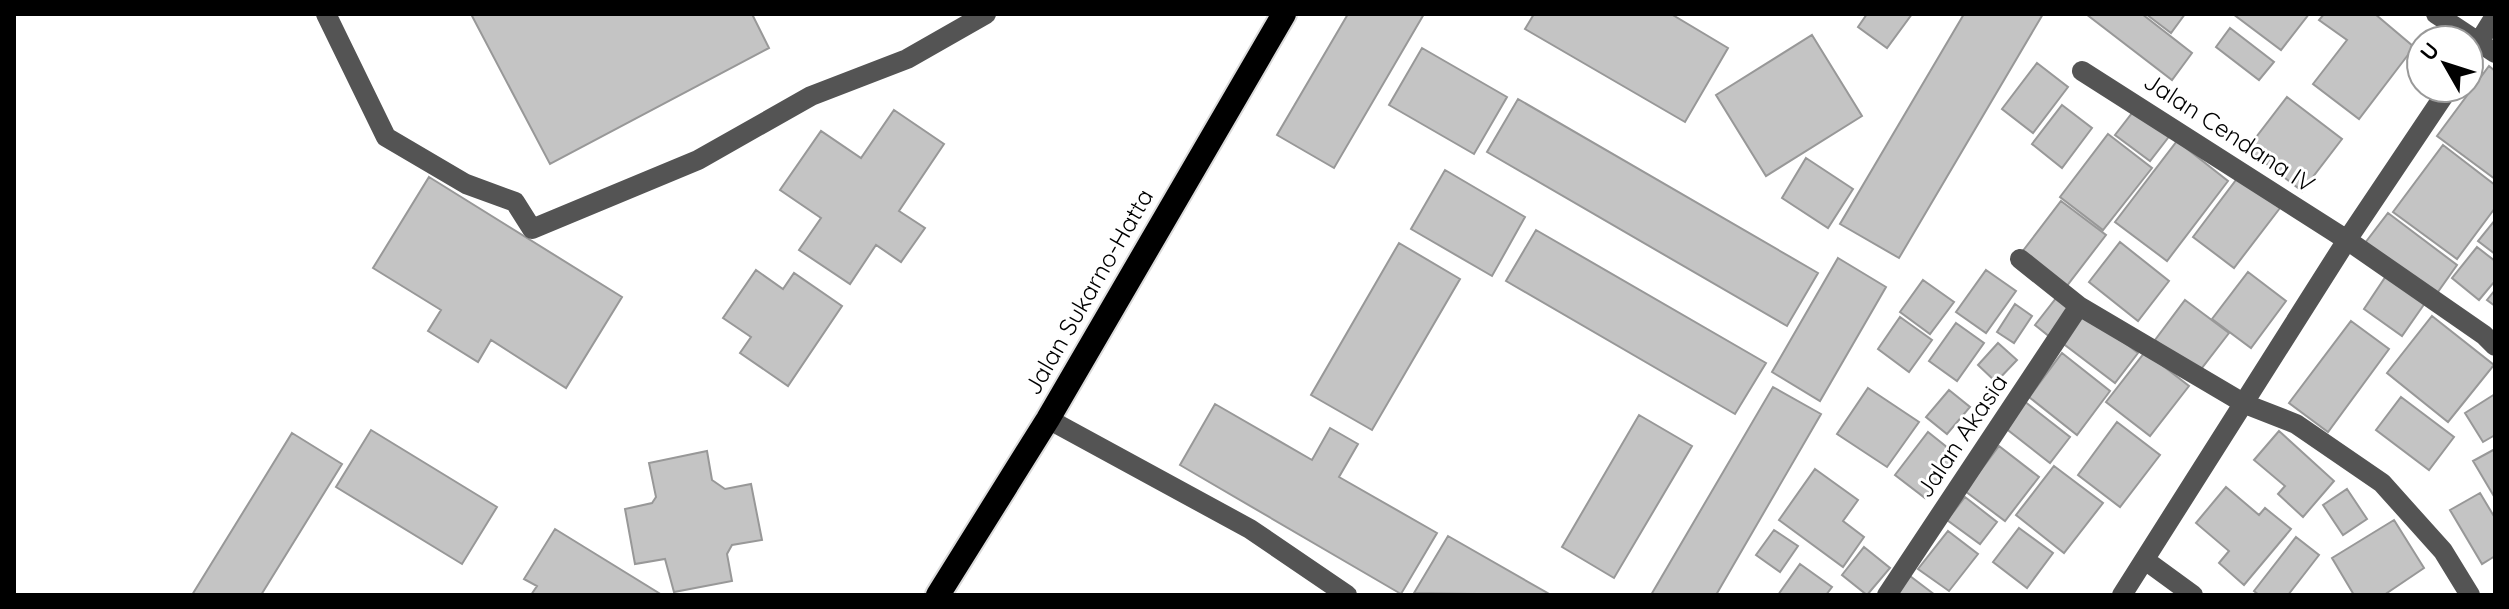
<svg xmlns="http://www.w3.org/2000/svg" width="2509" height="609" font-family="Quicksand,sans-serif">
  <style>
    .building { fill: #c4c4c4; stroke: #989898; stroke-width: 2 }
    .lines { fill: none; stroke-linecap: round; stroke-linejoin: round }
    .highway-casing { stroke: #dbdbdb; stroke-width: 28 }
    .minor { stroke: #545454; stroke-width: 20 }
    .highway { stroke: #000; stroke-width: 24 }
    .labels { text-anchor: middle; stroke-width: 6; stroke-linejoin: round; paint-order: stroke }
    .street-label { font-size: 24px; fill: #000; stroke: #fff }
  </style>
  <rect width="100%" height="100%" fill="#fff"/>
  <path class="building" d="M471,14H752L769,48L550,164Z
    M1348,14H1424L1334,168L1277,135Z
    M1534,14H1671L1728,48L1685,122L1525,29Z
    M1867,14H1912L1887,48L1858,27Z
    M1964,14H2043L1899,258L1840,224Z
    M2086,14H2142L2192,53L2172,80Z
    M2146,14H2185L2171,33Z
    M2233,14H2309L2281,50Z
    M2324,14H2375L2414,47L2359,119L2313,84L2347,40L2319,20Z
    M2230,28L2274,62L2259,80L2216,47Z
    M1812,35L1862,116L1766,176L1716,95Z
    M1422,48L1507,97L1474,154L1389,105Z
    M2037,63L2068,87L2033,133L2002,109Z
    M2489,66L2495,71V179L2437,136Z
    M2287,97L2342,139L2302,191L2247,149Z
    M1518,99L1818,273L1787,326L1487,152Z
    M2062,105L2092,128L2062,168L2032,144Z
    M2136,108L2171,134L2150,161L2115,135Z
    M894,110L944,144L899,211L925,228L901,262L876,245L850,284L799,250L821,218L780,190L821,131L861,158Z
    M2108,134L2152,168L2103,230L2060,197Z
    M2177,141L2228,181L2167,261L2115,222Z
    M2443,145L2495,185V208L2457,259L2393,212Z
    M1806,158L1853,189L1828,228L1782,198Z
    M1445,170L1525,217L1492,276L1411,229Z
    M2239,176L2280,208L2234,268L2193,237Z
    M429,177L622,297L566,388L491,340L478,362L428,331L441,310L373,268Z
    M2061,201L2106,235L2066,287L2022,252Z
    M2388,213L2457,265L2435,296L2365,243Z
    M2495,220V254L2478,241Z
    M1536,230L1766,363L1735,414L1506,281Z
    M2120,242L2169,281L2138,321L2089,282Z
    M1399,243L1460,279L1372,430L1311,395Z
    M2477,247L2495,261V281L2479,300L2452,278Z
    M1838,258L1886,287L1820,401L1772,372Z
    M756,270L783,289L794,273L842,306L788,386L740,353L751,337L723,318Z
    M1986,270L2016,291L1986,333L1956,312Z
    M2248,272L2286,301L2251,348L2212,319Z
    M2386,276L2425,303L2402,336L2364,309Z
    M1923,280L1954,302L1930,334L1900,312Z
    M2495,290V306L2487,300Z
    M2057,297L2071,308L2050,337L2035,325Z
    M2185,300L2229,333L2198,373L2155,340Z
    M2015,304L2032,316L2014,343L1997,332Z
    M2084,311L2138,353L2115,383L2061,342Z
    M2432,316L2494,365L2448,422L2387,373Z
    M1900,317L1932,340L1909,372L1878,349Z
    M2351,321L2389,349L2328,432L2289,403Z
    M1956,323L1984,343L1957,381L1929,361Z
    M1998,343L2017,360L1996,382L1978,365Z
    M2145,352L2189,386L2150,436L2106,402Z
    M2062,353L2110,391L2077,435L2029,397Z
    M1773,387L1821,414L1716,595H1651Z
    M1868,388L1919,422L1887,467L1837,434Z
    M1949,390L1970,407L1947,434L1926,417Z
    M2495,394V435L2483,442L2465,413Z
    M2401,397L2454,437L2429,470L2376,430Z
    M2024,401L2070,437L2050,463L2004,427Z
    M1215,404L1312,460L1330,428L1358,444L1339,477L1437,533L1401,594L1180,465Z
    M1639,415L1692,446L1614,578L1562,547Z
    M2117,422L2160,455L2120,507L2078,475Z
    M371,430L497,507L462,564L336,487Z
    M2279,431L2334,481L2303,517L2278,494L2285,486L2254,460Z
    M1928,432L1958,456L1925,498L1895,475Z
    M292,433L342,464L261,595H192Z
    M1999,446L2039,477L2005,521L1965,491Z
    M2495,449V498L2473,461Z
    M707,451L712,480L725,489L751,484L762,540L732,545L727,554L732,581L674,592L665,559L635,564L625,509L652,503L656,497L649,463Z
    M2054,466L2103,503L2064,553L2016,515Z
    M1815,469L1858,500L1843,521L1864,537L1843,567L1779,520Z
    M2226,487L2259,515L2265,508L2291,529L2244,585L2219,563L2229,551L2196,523Z
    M2347,489L2367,519L2343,535L2323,505Z
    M2480,493L2495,518V556L2482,564L2450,510Z
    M1965,497L1997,522L1980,544L1947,520Z
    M2394,520L2424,568L2384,595H2354L2332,558Z
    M2019,528L2053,553L2027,588L1993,562Z
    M555,529L662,595H531L537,586L524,579Z
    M1774,530L1798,546L1780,572L1756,555Z
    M1948,531L1978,554L1949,591L1918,569Z
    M1448,536L1551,595L1414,593Z
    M2296,537L2319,555L2288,595H2259L2254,591Z
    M1864,547L1890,568L1867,595L1842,575Z
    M1800,564L1832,587L1826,595H1778Z
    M1910,576L1935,595H1895Z"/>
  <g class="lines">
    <g class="highway-casing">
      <path id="highway" d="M938,595L1048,419L1284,14"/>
    </g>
    <path class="minor" d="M326,14L386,137L466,184L515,202L532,229L698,160L811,96L907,59L986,14
      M2436,14L2495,53
      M2469,58L2495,16
      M2082,71L2347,240L2484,335L2495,346
      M2020,259L2079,306L2245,404L2296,424L2382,483L2443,551L2470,595
      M1048,419L1250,529L1347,595
      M2145,560L2193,595
      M1887,595L2079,306
      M2122,595L2347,240L2449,88"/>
    <use href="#highway" class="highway"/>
  </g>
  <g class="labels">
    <g class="street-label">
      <text transform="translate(2229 133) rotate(33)" y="8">Jalan Cendana IV</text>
      <text transform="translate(1089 292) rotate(-60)" y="8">Jalan Sukarno-Hatta</text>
      <text transform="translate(1962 436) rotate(-56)" y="8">Jalan Akasia</text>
    </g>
  </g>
  <rect width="2509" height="609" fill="none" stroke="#000000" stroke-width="32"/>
  <g transform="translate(2445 64) rotate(309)"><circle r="38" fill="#ffffff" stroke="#999999" stroke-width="2"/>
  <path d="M0-6L14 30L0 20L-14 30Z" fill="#000000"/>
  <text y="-12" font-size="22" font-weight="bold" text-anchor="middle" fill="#000000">U</text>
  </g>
</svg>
